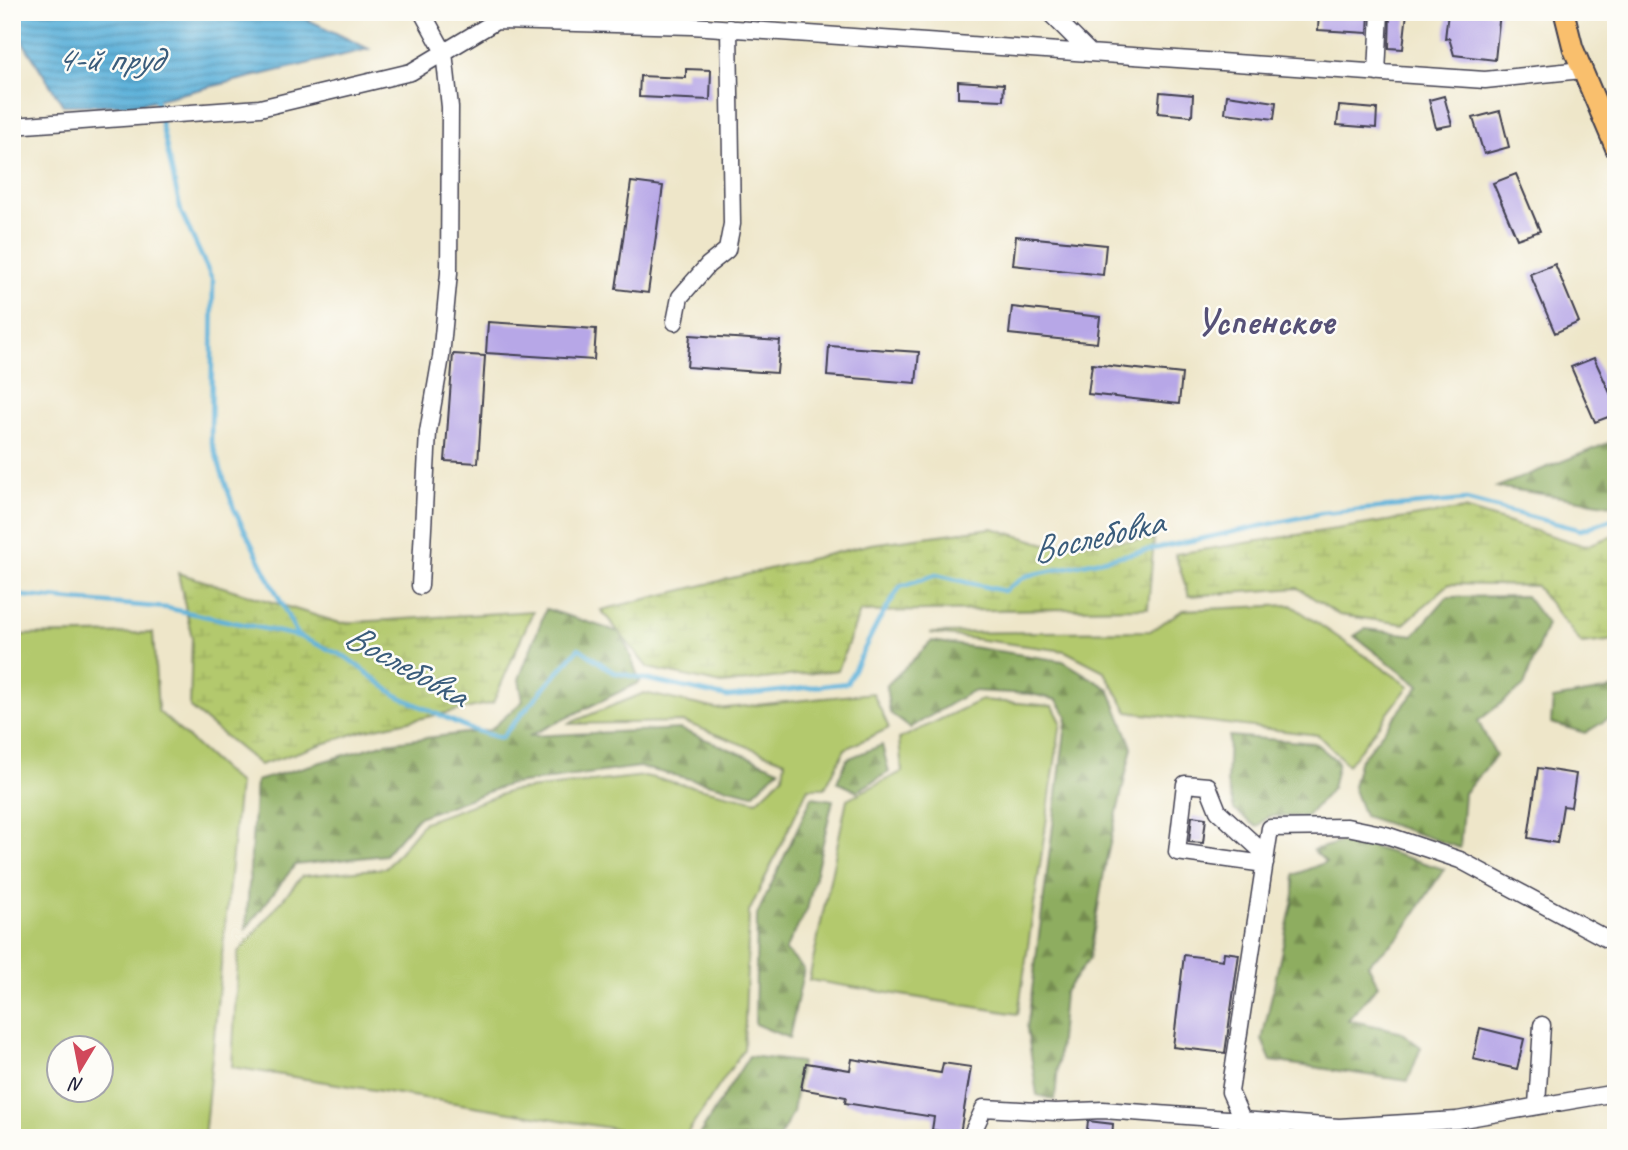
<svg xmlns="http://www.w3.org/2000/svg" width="1628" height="1150" font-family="Caveat,sans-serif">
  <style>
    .green { fill: #b3c96d; stroke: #6a7654; stroke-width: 2; fill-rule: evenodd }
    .forest { fill: url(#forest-firs); stroke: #58684e; stroke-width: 2 }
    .wetland { fill: url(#wetland-marsh); stroke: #6a7654; stroke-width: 2 }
    .water { fill: url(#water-rules); stroke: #406a8a; stroke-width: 2 }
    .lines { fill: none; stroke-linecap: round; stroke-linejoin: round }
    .stream { stroke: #5eb2da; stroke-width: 4.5 }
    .building { fill: #b7a7e7 }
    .minor-casing { stroke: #413f50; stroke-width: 19 }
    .major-casing { stroke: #413f50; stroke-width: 23 }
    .path { stroke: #413f50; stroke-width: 2.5; stroke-dasharray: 2 5; stroke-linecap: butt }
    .minor { stroke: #fff; stroke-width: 16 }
    .major { stroke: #f9bf6d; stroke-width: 19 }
    .labels { text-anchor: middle; stroke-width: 5; stroke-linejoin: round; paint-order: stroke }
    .water-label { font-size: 37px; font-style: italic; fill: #3a5c7b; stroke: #fdfcf7 }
    .quarter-label { font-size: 38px; font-weight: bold; fill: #565177; stroke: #fdfcf7 }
  </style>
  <defs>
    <pattern id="forest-firs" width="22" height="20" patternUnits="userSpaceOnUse" patternTransform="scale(1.75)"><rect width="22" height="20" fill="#8ead60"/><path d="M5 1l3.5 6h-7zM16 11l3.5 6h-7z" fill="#748c50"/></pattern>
    <pattern id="wetland-marsh" width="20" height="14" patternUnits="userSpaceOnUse" patternTransform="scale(1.75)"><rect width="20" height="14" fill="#b3c96d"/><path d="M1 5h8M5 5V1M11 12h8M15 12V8" fill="none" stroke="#9aac5f"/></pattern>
    <pattern id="water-rules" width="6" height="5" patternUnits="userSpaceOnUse" patternTransform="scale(1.75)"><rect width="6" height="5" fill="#5eb2da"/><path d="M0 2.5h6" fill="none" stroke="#4d90b2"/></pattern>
  </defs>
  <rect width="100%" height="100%" fill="#fdfcf7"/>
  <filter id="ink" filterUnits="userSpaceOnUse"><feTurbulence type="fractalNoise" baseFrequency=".0143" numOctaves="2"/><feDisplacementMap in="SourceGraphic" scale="14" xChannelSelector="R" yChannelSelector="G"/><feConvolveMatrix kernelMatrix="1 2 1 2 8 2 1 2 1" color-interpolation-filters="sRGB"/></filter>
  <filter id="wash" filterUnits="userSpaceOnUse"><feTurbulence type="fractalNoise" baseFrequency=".00686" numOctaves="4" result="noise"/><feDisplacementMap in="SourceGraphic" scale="28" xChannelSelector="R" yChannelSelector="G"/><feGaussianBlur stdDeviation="1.57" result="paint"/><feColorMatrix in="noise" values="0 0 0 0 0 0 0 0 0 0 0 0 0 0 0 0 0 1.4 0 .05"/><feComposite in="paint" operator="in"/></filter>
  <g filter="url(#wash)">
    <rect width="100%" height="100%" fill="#eee6c9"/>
    <path class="green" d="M1291,605L1409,686L1348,765L1318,735L1128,712L1104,671L1065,651L930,633L1150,631L1183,610Z
      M153,633L158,711L239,784L204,1138H12V635ZM60,1048H102V1090H60Z
      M644,693L717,709L873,693L889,728L845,749L825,788H808L749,912L744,1049L684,1138H672L232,1067L238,953L302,876L386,868L424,822L510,791L645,776L757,801L783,776L785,761L684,722L567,724Z
      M981,700L1053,706L1061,722L1018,1014L809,980L847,799L902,772L899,739Z"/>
    <path class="forest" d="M1616,440V503L1612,505L1497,487Z
      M1526,596L1547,624L1524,686L1478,721L1496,756L1464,793L1460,848L1364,816L1353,787L1359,762L1419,686L1354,636L1365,629L1414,635L1447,597Z
      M546,609L622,633L640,682L529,736L680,729L779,769L753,794L639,767L507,785L418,817L385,855L295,865L246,929L256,781L386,743L490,730L523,701L519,679Z
      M932,641L1063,661L1109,689L1132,747L1106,861L1089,959L1064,993L1055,1100L1037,1095L1027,1029L1067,716L1057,700L1031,694L972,691L910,728L890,713L886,686Z
      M1616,688V714L1585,733L1551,723L1553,699Z
      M1229,736L1315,743L1338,762L1332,789L1306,817L1269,816L1257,827L1234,810L1227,783Z
      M882,745L889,772L857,791L837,782L847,759Z
      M812,797L833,800L807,910L785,950L804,969L789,1038L755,1024L757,915Z
      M1349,840L1444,869L1400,936L1368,964L1378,985L1348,1020L1399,1031L1421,1047L1408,1081L1271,1061L1262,1040L1294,895V875L1326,862L1313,850Z
      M749,1056L801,1062L793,1112L779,1138H697Z"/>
    <path class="wetland" d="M1464,509L1585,546L1616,535V640L1582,644L1536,586L1449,584L1404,624L1339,615L1298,588L1189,596L1175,554Z
      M992,528L1049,545L1154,539L1148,608L860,612L838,670L722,684L648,668L601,610L871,544Z
      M178,573L340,623L533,611L493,703L362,731L260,765L190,708L192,638Z"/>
    <path class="water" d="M12,12H292L369,49L134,105H63L12,25Z"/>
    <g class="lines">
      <path class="stream" d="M156,100L181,212L213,281L211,440L234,509L298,636
        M12,595L167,608L298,636L346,657L396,695L470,729L501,738L579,648L613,672L728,697L847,683L878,622L900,587L936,575L1004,591L1026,576L1322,513L1466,500L1581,530L1616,518"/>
    </g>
    <g id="blocks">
      <path class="building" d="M1319,12H1369L1368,33L1318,30Z
        M1390,12H1407L1403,49L1389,48Z
        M1448,12H1500L1495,60L1454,55L1449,38L1445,39Z
        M686,69L711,70L710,100L639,97L640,76L686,78Z
        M958,81L1004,84L1003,100L958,98Z
        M1160,92L1193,95L1192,116L1158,113Z
        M1227,95L1276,102L1274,119L1225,113Z
        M1444,96L1452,125L1436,128L1429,100Z
        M1339,106L1377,109L1376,128L1337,125Z
        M1500,111L1509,147L1484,154L1473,118Z
        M1516,174L1540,231L1517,239L1493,183Z
        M631,182L663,186L648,293L616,289Z
        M1016,236L1106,245L1103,275L1013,265Z
        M1555,264L1579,322L1555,333L1530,274Z
        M1012,307L1100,317L1097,343L1009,334Z
        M488,322L596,329L594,360L486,353Z
        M690,335L780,341L777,373L687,367Z
        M829,346L919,352L916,383L827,376Z
        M453,354L485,356L478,463L445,461Z
        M1594,358L1616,406V414L1595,422L1571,367Z
        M1092,364L1182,374L1179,404L1088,394Z
        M1538,768L1576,774L1571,807L1563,806L1557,843L1528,838Z
        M1192,816L1206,818L1203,843L1189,842Z
        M1224,952L1239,954L1225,1053L1173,1047L1184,955L1223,960Z
        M1480,1028L1524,1039L1517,1069L1473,1059Z
        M852,1059L941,1073L943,1063L971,1067L960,1134L932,1130L934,1117L845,1103L846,1097L801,1089L806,1063L850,1070Z
        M1088,1121L1113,1124L1112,1138H1086Z"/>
    </g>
  </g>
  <g filter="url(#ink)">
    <use href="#blocks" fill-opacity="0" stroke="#413f50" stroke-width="2"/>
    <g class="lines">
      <g class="minor-casing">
        <path id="minor" d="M1049,12L1090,53
          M1377,73L1380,12
          M12,126L260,108L411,72L496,21L692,26L1485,80L1582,70
          M675,322L680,297L708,265L727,250L732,224L729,28
          M420,586L428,432L441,357L449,273L450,107L444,52L422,12
          M1265,864L1177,852L1185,784L1208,786L1218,811L1266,855
          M1537,1105L1542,1025
          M1242,1119L1230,1092L1270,828L1347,827L1386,835L1460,860L1616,944
          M970,1138L984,1108L1055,1112L1103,1110L1339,1127L1457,1120L1616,1093"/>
      </g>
      <g class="major-casing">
        <path id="major" d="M1564,12L1573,48L1616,149"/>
      </g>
      <path class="path" d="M12,1131L91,1138"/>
      <use href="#minor" class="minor"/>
      <use href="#major" class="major"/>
    </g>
  </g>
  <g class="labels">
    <g class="water-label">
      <text x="108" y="71">4-й пруд</text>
      <text transform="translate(1097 535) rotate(-13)" y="13">Вослебовка</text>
      <text transform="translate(407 664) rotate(29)" y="13">Вослебовка</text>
    </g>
    <g class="quarter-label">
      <text x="1265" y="334">Успенское</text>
    </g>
  </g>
  <rect width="1628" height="1150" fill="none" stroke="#fdfcf7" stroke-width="42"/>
  <g transform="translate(80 1069) rotate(190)"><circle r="33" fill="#fdfcf7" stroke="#a5a5ac" stroke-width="2"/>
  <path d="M0-5L12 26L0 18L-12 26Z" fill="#d1495b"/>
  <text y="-10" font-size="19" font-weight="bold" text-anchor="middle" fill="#22223b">N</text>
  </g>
</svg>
